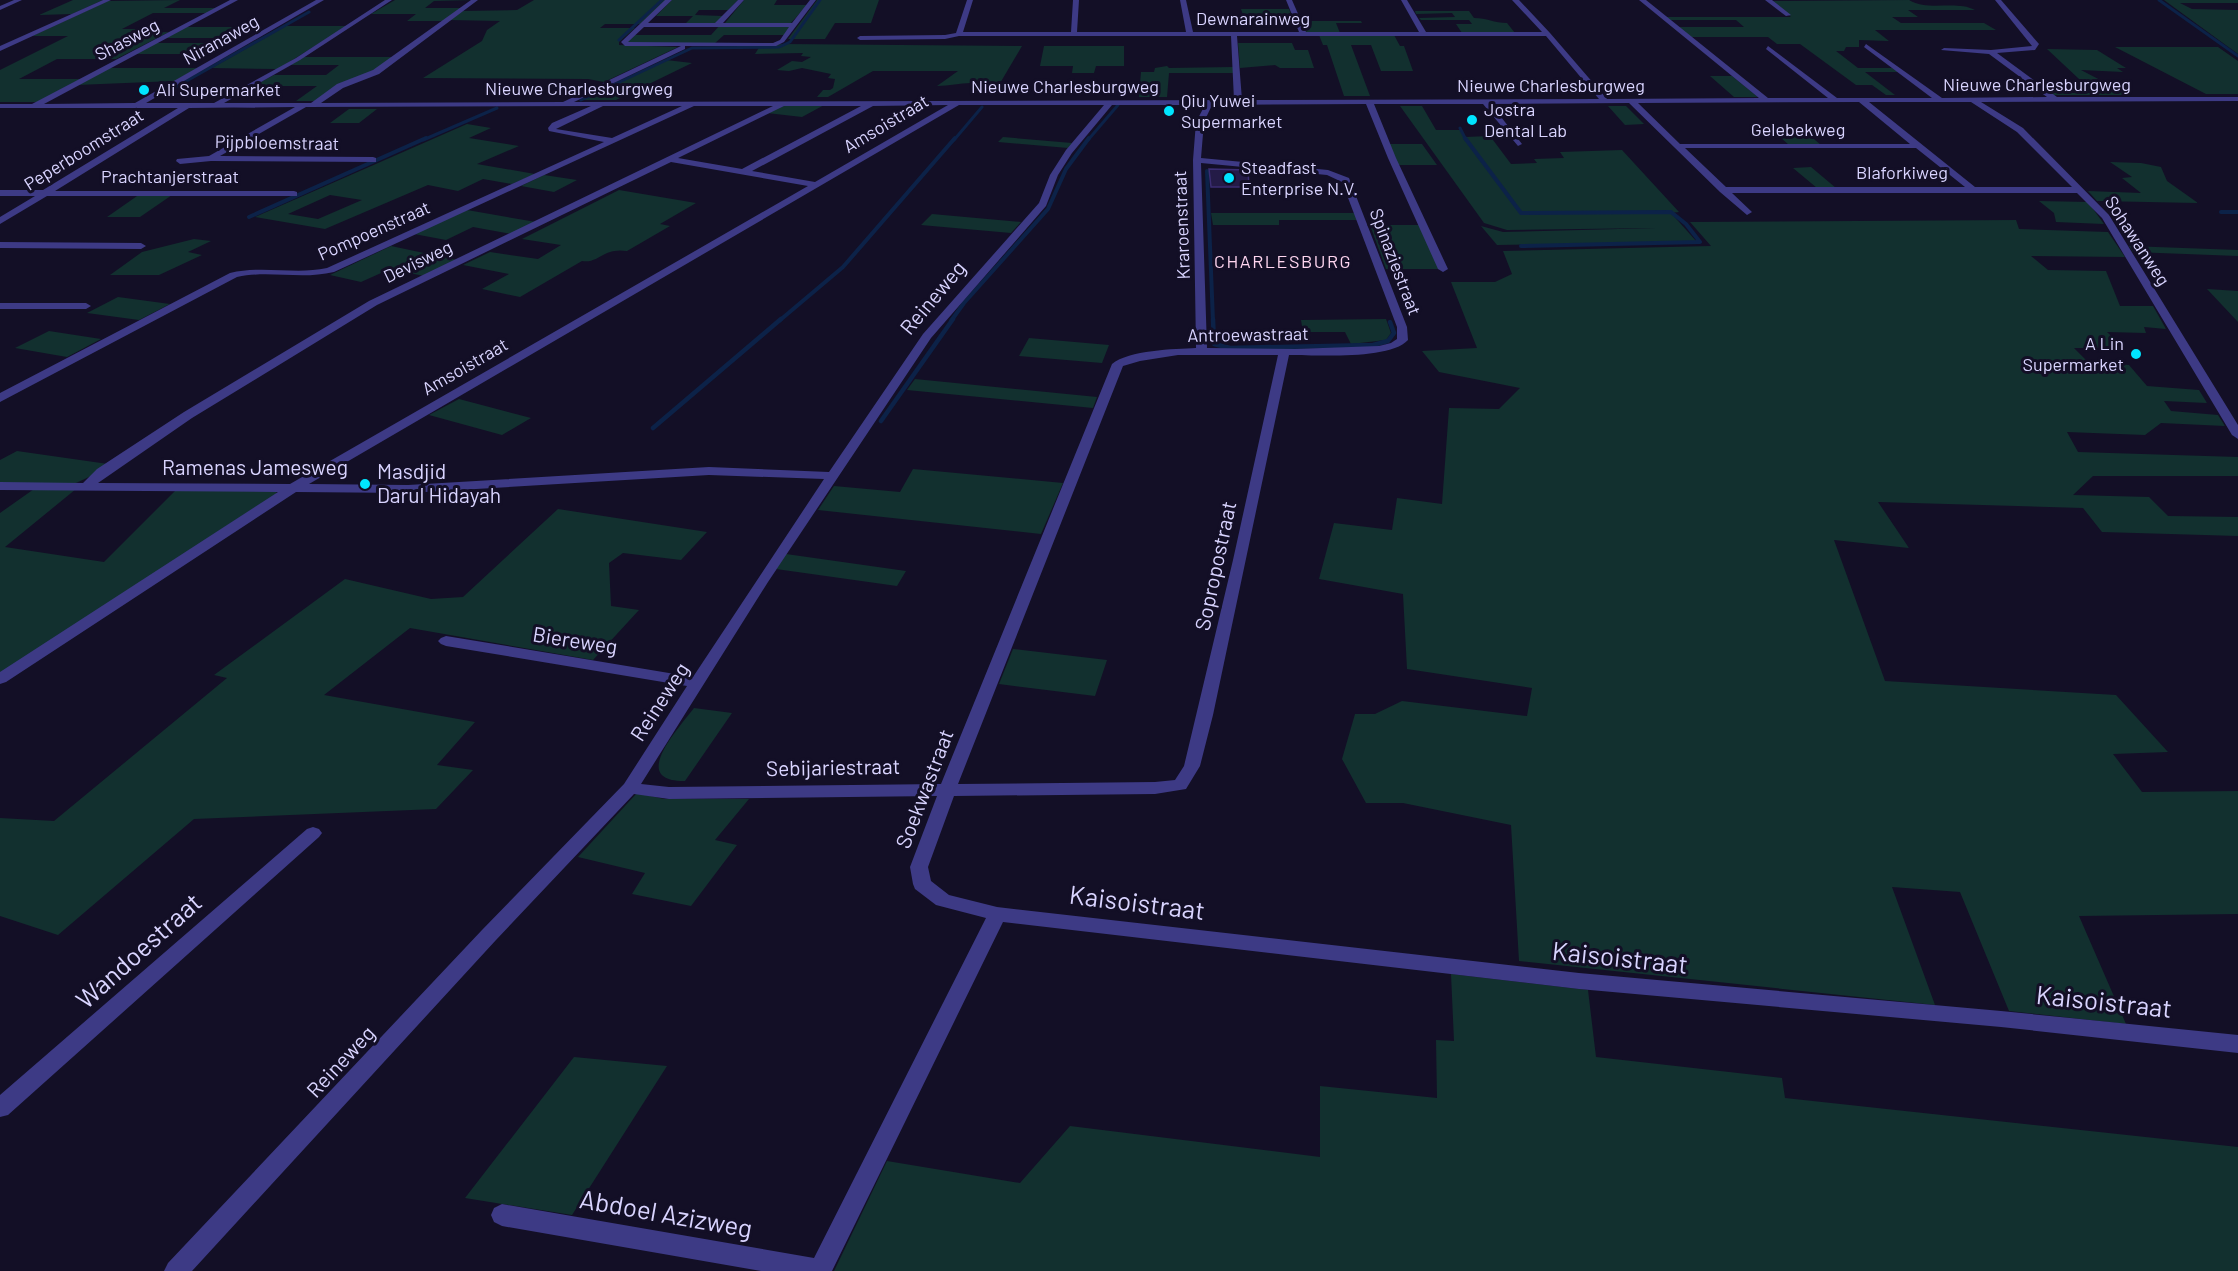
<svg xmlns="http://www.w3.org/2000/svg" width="2238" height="1271" font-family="Barlow,sans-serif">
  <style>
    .green { fill: #12302f; fill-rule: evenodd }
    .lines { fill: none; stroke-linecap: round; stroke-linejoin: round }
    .stream-far2 { stroke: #0c2248; stroke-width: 3 }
    .stream-far1 { stroke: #0c2248; stroke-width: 4 }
    .stream { stroke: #0c2248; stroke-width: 4.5 }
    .building { fill: #241b47; stroke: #3b2d73; stroke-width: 1.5 }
    .minor { fill: #3d3a85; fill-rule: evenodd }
    .tertiary { fill: #3d3a85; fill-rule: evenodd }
    .poi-dot { fill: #00e5ff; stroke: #130f26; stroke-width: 2 }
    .labels { text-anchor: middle; stroke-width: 6; stroke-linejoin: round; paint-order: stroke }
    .far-street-label { font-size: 18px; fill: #d9d4ff; stroke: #130f26 }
    .far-poi-label { font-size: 18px; fill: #d9d4ff; stroke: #130f26; text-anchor: start }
    .far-neighbourhood-label { font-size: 18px; letter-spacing: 1.5px; fill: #ffd6f0; stroke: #130f26 }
    .street-label { font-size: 21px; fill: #d9d4ff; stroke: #130f26 }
    .poi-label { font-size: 21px; fill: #d9d4ff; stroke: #130f26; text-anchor: start }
    .near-street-label { font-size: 26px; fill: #d9d4ff; stroke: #130f26 }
  </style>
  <rect width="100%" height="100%" fill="#130f26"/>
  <path class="green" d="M73,0H103L72,14L39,15Z
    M180,0L164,8H216L207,13H153L122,29H145L140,33L169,32L116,59H57L19,79H81L37,102H0V70L68,36H32L108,1Z
    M395,0H473L434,1L425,8H461L444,21H407L416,14H371Z
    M534,0H666L640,24H605L600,28H635L619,42V45L678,47L604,82L588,79L423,78L482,41L487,30L500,21L449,20L463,11L517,10Z
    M672,0H738L728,10H699L695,15L723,16L716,23H686L693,16H656Z
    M744,0H777L774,5H807L791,23H725Z
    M817,0H879L871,23H835L825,39H788Z
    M1909,0C1929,12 1955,0 1975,10H1908L1918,17H1892L1901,23H1984L1996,30H1875L1889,41L1859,40V47H1846L1844,51H1836L1858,68H1892L1898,72H1865L1895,95H1886L1872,85H1856L1800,44H1777L1768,37H1690L1678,27H1744L1736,20H1670L1666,17H1791L1772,1Z
    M2164,0H2238V3H2180L2192,9L2238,10V54Z
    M1241,9H1289L1295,24H1246Z
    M1415,11H1469L1474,18C1487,18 1494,23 1507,23L1515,33H1462L1456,24H1472L1469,20H1421L1419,18L1455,17L1452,13L1416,14Z
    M1301,21H1361L1362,23H1336L1340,33H1309L1305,31Z
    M720,25L791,27L784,35H724L714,44H633L627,42L635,35H711Z
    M286,26H347L278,69L212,68Z
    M185,27H236L218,38H164Z
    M1319,35H1394L1400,46H1404L1413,71H1381L1371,45H1351L1370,96H1344L1327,45H1323Z
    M154,43H209L189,54H132Z
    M1238,43H1292L1295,50H1308L1314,68H1280L1275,65L1240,68Z
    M782,44L1022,46L996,90L980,87L981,84C966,81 953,86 937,86L958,71H873L828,97H817L823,90H830L833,88L835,79L828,78L831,74L802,68L789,71L777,70L792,61L802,62L811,57L801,56L803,53L755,54L760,46Z
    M1044,46H1124V66H1096L1094,73H1072L1073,66H1040Z
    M2115,47H2218L2238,61V94H2206Z
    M2047,49L2097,50L2126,68H2117L2123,72L2081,70L2129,95H2051L2049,93H2094Z
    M304,57H394L372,72L317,101H296L317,86H253L274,75H326L339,65H290Z
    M666,60L692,63L616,100H581Z
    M1167,66L1169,68L1233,67L1234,73H1169L1167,97H1139L1141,72H1154L1155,68Z
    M109,68H198L174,81L77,85Z
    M1710,76H1732L1758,97H1734Z
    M785,104H826L802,117L767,113Z
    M1400,106H1422L1436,130H1460L1465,137L1490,136L1511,164L1537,163L1534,159L1564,158L1560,152L1622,150L1679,212L1671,213L1697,242L1497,245L1481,226L1503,232L1656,228L1507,230L1484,223Z
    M1608,106H1626L1644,124L1625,125Z
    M349,109H377L359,123H330Z
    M467,124L491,128L469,138L519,146L477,164L535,174L512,184L483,179L458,191L428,185L325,229L255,217ZM330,195L362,200L318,219L288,214Z
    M1771,129H1802L1821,145H1789Z
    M1003,137L1072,143L1068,148L998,142Z
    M1388,144H1422L1437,165H1398Z
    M2110,162L2141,163L2161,167L2167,181L2198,203L2097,201L2088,191L2141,193L2122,178L2132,177Z
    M1811,167L1836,188H1817L1793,168Z
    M544,175L577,180L554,192L521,186Z
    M619,190L696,203L660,224L670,226L627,251C603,247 599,264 582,261L520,297L482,289L509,274L463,265L490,252L538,259L561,245L522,239Z
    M140,194L172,195L140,217H107Z
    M2039,201L2088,202L2104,224L2056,222L2054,213Z
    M467,210L536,222L512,234L473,227L446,240L414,234Z
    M1211,213H1355L1358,220H1279V225H1213Z
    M932,214L1021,222L1011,233L921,225Z
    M2016,220L2019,229L2108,232L2125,257L2031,256L2048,270L2106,271L2120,306H2153L2166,329L2144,327L2146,333L2107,332L2124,348H2074L2087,361L2129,365L2147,386L2199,390L2207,403L2164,401L2171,411L2218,415L2225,426L2161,423L2145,435L2067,432L2078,452L2238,457V476H2093L2073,495L2149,497L2168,516L2238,517V536L2102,532L2083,508L1878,502L1909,548L1834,540L1885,681L2116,695L2168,752L2113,754L2142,792L2238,791V914L2079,916L2126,1024L2009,1011L1960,892L1892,887L1935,1005L1519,961L1511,825L1403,803H1366L1342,759L1355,714H1375L1402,701L1527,716L1532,688L1407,669L1403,594L1319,579L1334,523L1392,530L1397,498L1442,504L1449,408L1499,409L1520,388L1439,372L1422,351L1477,348L1451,282H1495L1512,274L1503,251L1711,246L1690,222Z
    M1370,225H1419L1440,269H1386Z
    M194,239L211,241L188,252L202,255L159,275H110L142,252Z
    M391,246L457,260L424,276L390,269L361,282L330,275Z
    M2129,246L2238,250V256L2133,252Z
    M2207,289L2238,291V322Z
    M118,297L170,304L139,320L87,313Z
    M1386,319L1391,333L1386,340L1351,344L1345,332H1303L1301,320Z
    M49,331L101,339L67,357L15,348Z
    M1029,338L1109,345L1102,363L1019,356Z
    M915,379L1097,397L1093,408L907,390Z
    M459,399L531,418L502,435L429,415Z
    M17,451L108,464L91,476L76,483L0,484V460Z
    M913,469L1063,483L1041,534L818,510L834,486L900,492Z
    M34,489H76L5,547L104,562L176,490L274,491L277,493L0,674V513Z
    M558,509L707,532L681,560L623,553L609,563L611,606L639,610L593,660L410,628L324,695L475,722L437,765L473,770L436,809L194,819L58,935L0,916V818L54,821L227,678L214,675L345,579L431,599L463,597Z
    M786,554L906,571L897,586L776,569Z
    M1013,649L1107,660L1095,696L999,684Z
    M694,708L732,713L685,781C628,782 679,728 694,708Z
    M637,793L664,799H749L715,840L737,845L691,906L632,894L645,873L578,857Z
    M1451,974L1588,990L1596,1057L1782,1078L1785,1098L2238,1147V1271H834L887,1161L1020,1183L1070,1126L1320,1157V1086L1437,1098L1436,1040L1454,1041Z
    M574,1057L667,1066L572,1215L465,1198Z"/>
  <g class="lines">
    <path class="stream-far2" d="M2159,0L2238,56
      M619,40L662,0
      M174,88L309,12
      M581,100L692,48L779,47L790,42L820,0
      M1460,128L1466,140
      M423,140L497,108
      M954,140L982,107
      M1088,140L1118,105"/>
    <path class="stream-far1" d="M1465,138L1521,213L1671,212L1686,224L1700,242L1521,246
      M1207,171L1213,321
      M2221,212H2238
      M249,217L426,138
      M779,321L843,267L955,138
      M951,321L964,303L1048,209L1066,169L1089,138"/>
    <path class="stream" d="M1213,319L1214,344L1230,348L1373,345L1388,341L1394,333L1390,322
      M881,421L953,319
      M653,428L781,319"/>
  </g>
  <path class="building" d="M1209,169L1248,170L1249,187H1211Z"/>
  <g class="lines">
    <path class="minor" d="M103,0H111L0,51V46Z
      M230,0H238L44,104L135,103L316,0H324L146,103H214L296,58L385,0H392L300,60L224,103H311L337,84L373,70L471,0H478L379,74L343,88L321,103L563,102L681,46H625L621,42L665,0H672L648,23H715L738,0H744L723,23H792L810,0H816L784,42L776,46H685V49L574,102L1234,100L1231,36H959L945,39L860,40L857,38L860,36L945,35L956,33L967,0H973L963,32H1071L1073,0H1079L1077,32H1186L1180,0H1186L1193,32H1299L1286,0H1292L1306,32H1419L1401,0H1407L1426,32H1542L1512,0H1519L1550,33L1607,99L1759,98L1639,0H1646L1768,98H1828L1766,49L1768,46L1837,98H1932L1864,47L1866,44L1942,98L2047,97L1989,54L1941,50L1944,48L1991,50L2032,46L1995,0H2001L2039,44L2035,50L1997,53L2057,97H2238V101L1981,102L2023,128L2109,215L2238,425V439L2232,435L2102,218L2077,193H1732L1752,212L1747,215L1720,192L1629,103L1491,104L1522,144L1518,146L1483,104H1374L1396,158L1448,269L1443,272L1438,269L1388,158L1366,104L1212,105L1204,122L1201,158L1328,170L1349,178L1407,327L1408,340C1390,360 1317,355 1289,355L1213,715L1200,766L1186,789L1155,794L954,796L928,867L931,881L949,895L997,907L1579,973L2001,1011L2238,1035V1053L2001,1027L1579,989L1003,922L832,1271H761L502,1226L494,1222L491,1215L494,1208L502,1204L814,1258L986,918L936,905L915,889L913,884L910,867L937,796L669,799L634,794L496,940L192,1271H164L168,1263L482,930L624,784L687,686L446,646L441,644L438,641L441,638L446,636L693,677L824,479L709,475L408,493L296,492L6,682L0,684V672L278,492L0,490V482L83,483L97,469L184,412L369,301L773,106H694L334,272C301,280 269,270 237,277L0,402V393L230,273C263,265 295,275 327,268L604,142L549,131L548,128L552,123L591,106L306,107L220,156L373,157L376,158V162L211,161L180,164L176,161L177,159L209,156L295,107L189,108L55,191H294L297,192V196H47L0,224V217L35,196H0V190H43L178,108H0V104H32ZM644,27H789L780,40L773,43L628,42ZM1237,36H1546L1599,99L1242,100ZM1859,102L1910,144H1680L1638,103ZM1869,102H1971L2017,132L2072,187H1975ZM948,105L815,182L752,171L873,106ZM959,105H1104L1066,150L1050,175L1039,203L923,334L829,472L709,467L408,485L309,484ZM1112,105H1205L1196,122L1193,160L1196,348C1174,349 1129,350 1112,364L941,784L669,787L641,784L768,582L931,338L1046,206L1058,175L1072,153ZM603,106H682L612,138L556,129ZM784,106H861L742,169L678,158ZM1685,148H1916L1965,187H1726ZM671,162L808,186L290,484L98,483L192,418L377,305ZM1201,163L1327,175L1342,182L1397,327V339L1391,343L1379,346L1295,349L1207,348ZM1178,355H1278L1233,560L1184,766L1175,780L1155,782L958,784L1123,366L1140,361Z
      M1765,0H1772L1791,15L1786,16Z
      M0,242L141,243L146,246L141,249L0,248Z
      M0,303H86L91,306L86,309H0Z
      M313,827L319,829L322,833L319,837L8,1115L0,1117V1095L307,829Z"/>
    <path class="tertiary" d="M14,0H22L0,10V6Z"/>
  </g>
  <g class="poi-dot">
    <circle cx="144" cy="90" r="6"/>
    <circle cx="1169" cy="111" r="6"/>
    <circle cx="1472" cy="120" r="6"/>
    <circle cx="1229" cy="178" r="6"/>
    <circle cx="2136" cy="354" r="6"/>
    <circle cx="365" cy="484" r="6"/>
  </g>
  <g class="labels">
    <g class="far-street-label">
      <text x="1253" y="25">Dewnarainweg</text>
      <text transform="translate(127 40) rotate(-28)" y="6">Shasweg</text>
      <text transform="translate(221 40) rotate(-29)" y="6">Niranaweg</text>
      <text x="2037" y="91">Nieuwe Charlesburgweg</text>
      <text x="1551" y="92">Nieuwe Charlesburgweg</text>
      <text x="1065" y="93">Nieuwe Charlesburgweg</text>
      <text x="579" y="95">Nieuwe Charlesburgweg</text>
      <text transform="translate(886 124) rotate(-31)" y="6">Amsoistraat</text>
      <text x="1798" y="136">Gelebekweg</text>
      <text transform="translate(277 143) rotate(1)" y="6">Pijpbloemstraat</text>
      <text transform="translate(84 150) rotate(-32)" y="6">Peperboomstraat</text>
      <text x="1902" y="179">Blaforkiweg</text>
      <text x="170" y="183">Prachtanjerstraat</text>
      <text transform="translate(1182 225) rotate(-92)" y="6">Kraroenstraat</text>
      <text transform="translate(374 231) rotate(-24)" y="6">Pompoenstraat</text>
      <text transform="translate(2137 241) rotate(57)" y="6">Sohawanweg</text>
      <text transform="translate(418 262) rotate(-26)" y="6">Devisweg</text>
      <text transform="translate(1395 262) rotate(69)" y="6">Spinaziestraat</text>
      <text transform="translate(1248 335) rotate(-1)" y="6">Antroewastraat</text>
      <text transform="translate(465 367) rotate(-30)" y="6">Amsoistraat</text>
    </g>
    <g class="far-poi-label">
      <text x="156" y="96">Ali Supermarket</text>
      <text x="1181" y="107">Qiu Yuwei<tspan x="1181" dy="21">Supermarket</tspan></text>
      <text x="1484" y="116">Jostra<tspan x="1484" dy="21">Dental Lab</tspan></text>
      <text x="1241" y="174">Steadfast<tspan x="1241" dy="21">Enterprise N.V.</tspan></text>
      <text x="2124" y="350" text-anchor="end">A Lin<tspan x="2124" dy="21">Supermarket</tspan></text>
    </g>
    <g class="far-neighbourhood-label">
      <text x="1283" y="268">CHARLESBURG</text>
    </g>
    <g class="street-label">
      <text transform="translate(933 298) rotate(-50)" y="7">Reineweg</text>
      <text x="255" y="475">Ramenas Jamesweg</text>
      <text transform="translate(1216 566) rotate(-78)" y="7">Sopropostraat</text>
      <text transform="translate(575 641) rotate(9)" y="7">Biereweg</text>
      <text transform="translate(660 702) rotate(-57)" y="7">Reineweg</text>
      <text transform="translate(833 768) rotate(-1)" y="7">Sebijariestraat</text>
      <text transform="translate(925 789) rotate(-69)" y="7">Soekwastraat</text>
      <text transform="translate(341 1062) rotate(-47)" y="7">Reineweg</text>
    </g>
    <g class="poi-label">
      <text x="377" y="479">Masdjid<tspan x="377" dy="24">Darul Hidayah</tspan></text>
    </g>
    <g class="near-street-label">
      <text transform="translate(1137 903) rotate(7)" y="9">Kaisoistraat</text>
      <text transform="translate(139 951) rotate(-42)" y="9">Wandoestraat</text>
      <text transform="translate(1620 958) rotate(6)" y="9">Kaisoistraat</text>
      <text transform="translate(2104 1002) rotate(6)" y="9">Kaisoistraat</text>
      <text transform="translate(666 1214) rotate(10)" y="9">Abdoel Azizweg</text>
    </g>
  </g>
</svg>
